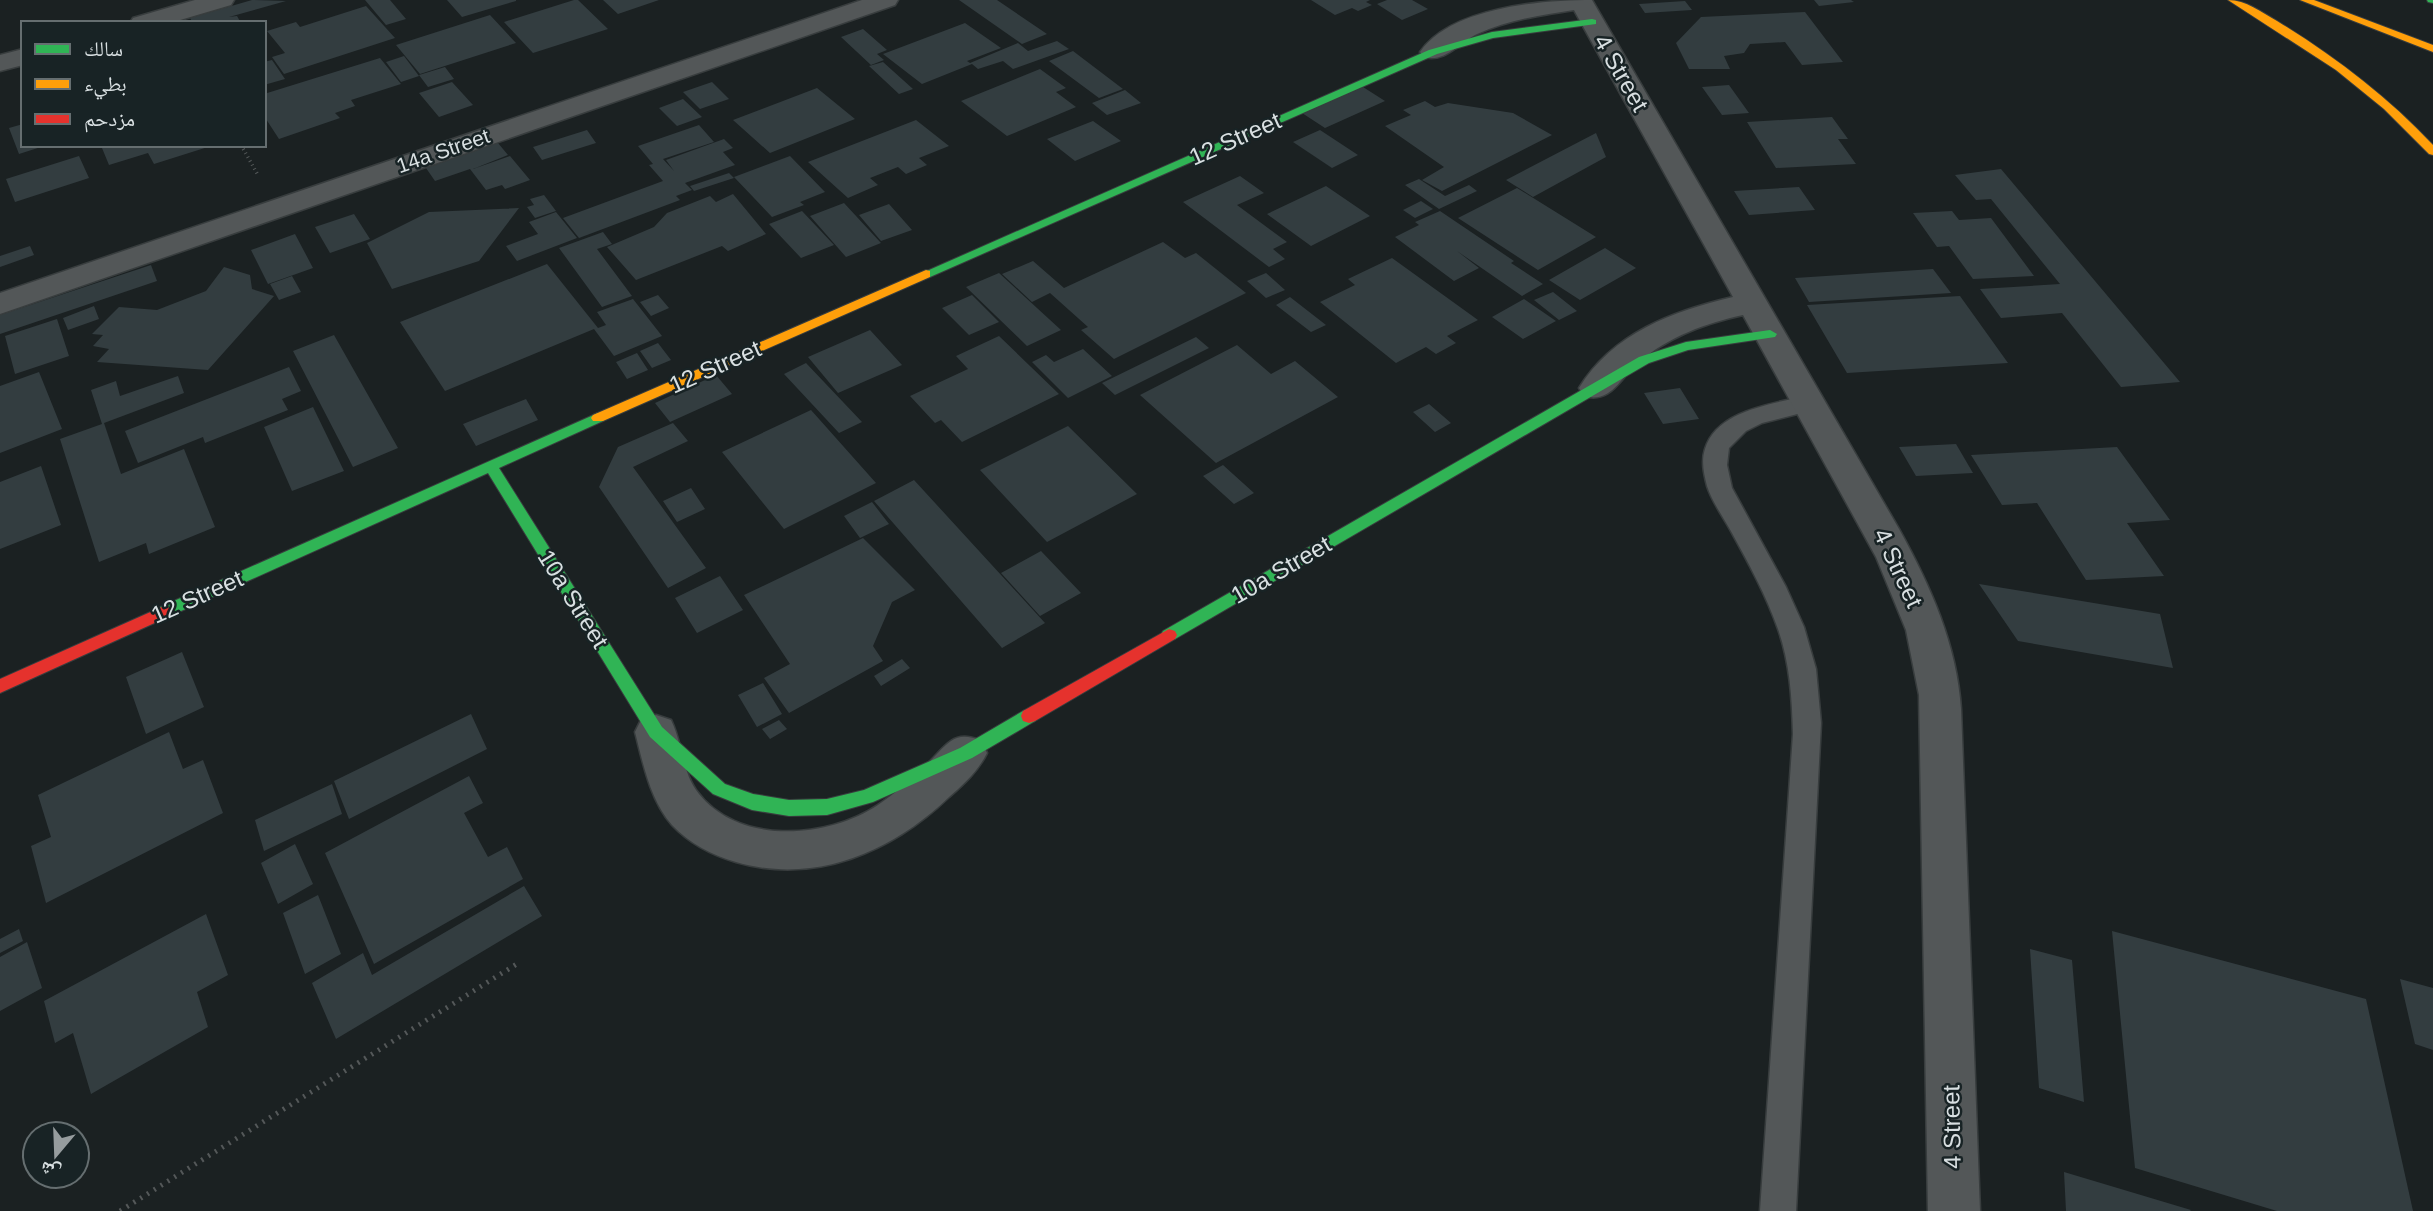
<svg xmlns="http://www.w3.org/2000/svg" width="2433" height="1211" font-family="Helvetica,'Noto Naskh Arabic',sans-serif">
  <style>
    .building { fill: #333d40 }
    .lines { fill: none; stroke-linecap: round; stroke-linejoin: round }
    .lane-casing { stroke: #383d3e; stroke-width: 3 }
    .street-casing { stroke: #383d3e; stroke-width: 3 }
    .fast-casing { stroke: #383d3e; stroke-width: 2 }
    .slow-casing { stroke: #383d3e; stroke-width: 2 }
    .jam-casing { stroke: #383d3e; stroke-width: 2 }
    .path-far1 { stroke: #545859; stroke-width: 3.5; stroke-dasharray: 1 3.5; stroke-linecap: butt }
    .path { stroke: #545859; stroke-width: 5; stroke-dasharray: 2 6; stroke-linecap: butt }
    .lane { fill: #535758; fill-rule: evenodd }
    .street { fill: #535758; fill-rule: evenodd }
    .fast { fill: #30b455; fill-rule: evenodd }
    .slow { fill: #ff9f0a; fill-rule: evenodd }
    .jam { fill: #e5322d; fill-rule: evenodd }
    .labels { text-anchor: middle; stroke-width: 5; stroke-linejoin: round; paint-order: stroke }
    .far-street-label { font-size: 21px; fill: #d8dfe1; stroke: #182325 }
    .street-label { font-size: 24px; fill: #d8dfe1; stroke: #182325 }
  </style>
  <rect width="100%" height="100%" fill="#1b2122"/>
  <path class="building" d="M252,0L286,1L229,17L237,16L241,23H193L190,18Z
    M365,0H390L406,19L386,25Z
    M447,0H516V1L462,17Z
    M574,0H578L608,29L533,53L504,22Z
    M603,0H659L618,14Z
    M959,0H997L1047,34L1022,44Z
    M1311,0H1370L1366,2L1372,5L1358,11L1352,8L1335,15Z
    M1387,0H1412L1428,9L1402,20L1377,4Z
    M1814,0H1851L1854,2L1819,6Z
    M1685,1L1692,10L1645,13L1639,4Z
    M366,6L395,38L284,74L272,57L285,53L267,31L296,22L300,27Z
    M1805,12L1843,62L1802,65L1785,42L1750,44L1744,53L1724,56L1730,69H1689L1676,43L1701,17Z
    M490,15L516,43L420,74L396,45Z
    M965,23L1001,48L967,61L970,63L1018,43L1028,51L1057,41L1069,49L1013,69L1003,61L978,69L972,64L922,84L883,54Z
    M863,29L887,50L877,54L884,60L871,65L841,37Z
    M1073,51L1123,89L1099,98L1049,61Z
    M404,56L419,76L401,82L386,62Z
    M380,58L401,84L351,100L355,106L335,113L340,118L279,139L264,116V94Z
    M272,60L285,79L264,85V62Z
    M883,62L913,89L899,94L869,66Z
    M445,67L454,79L428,87L419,75Z
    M1040,69L1066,88L1056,92L1076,107L1007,136L961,101Z
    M452,82L473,105L439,117L419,93Z
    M712,82L729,99L700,109L683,92Z
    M1729,85L1749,113L1722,115L1702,87Z
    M1363,87L1385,101L1325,128L1302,113Z
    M817,88L855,119L770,153L733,120Z
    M1125,90L1141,103L1107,115L1092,103Z
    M683,99L702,117L677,126L659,108Z
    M1425,101L1435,107L1448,103L1513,113L1552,135L1442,191L1422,180L1444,167L1385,126L1411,115L1403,110Z
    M1832,117L1848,139H1838L1856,164L1776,168L1747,122Z
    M916,120L949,146L919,158L927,165L906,174L898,167L870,178L878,185L848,198L808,162Z
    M1093,121L1121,141L1075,161L1047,139Z
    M23,124V145L44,146L19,154L9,128Z
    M699,125L714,142L663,159L674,171L666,160L724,139L733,148L723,152L735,165L685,183L692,190L676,196L680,200L579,238L563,218L663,181L649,165L653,164L638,146Z
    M587,130L596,143L542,160L533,147Z
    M1320,130L1358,155L1332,168L1293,142Z
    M1596,133L1606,157L1533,197L1506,180Z
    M498,143L508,155L473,169L510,156L530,180L505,189L502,185L486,190L470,169L435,181L426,168Z
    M112,145H211V146L154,164L148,153L109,165L102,148Z
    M79,156L89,178L15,202L6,179Z
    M790,156L825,192L800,202L804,205L772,217L734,177Z
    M2001,169L2095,281L2180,382L2121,387L2062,313L2001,318L1980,289L2060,284L1991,199L1976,200L1955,175Z
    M729,173L734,178L694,191L690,186Z
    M1240,176L1264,193L1237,205L1287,242L1273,249L1285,259L1269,267L1183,202Z
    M1419,179L1445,196L1469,185L1477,191L1439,209L1405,185Z
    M1326,186L1370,216L1311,246L1267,214Z
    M1799,187L1815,210L1749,215L1734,191Z
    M1517,188L1596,237L1538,270L1458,218Z
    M733,194L766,234L728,251L722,246L636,280L607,247L654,227L667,213L710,196L716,202Z
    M544,195L556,211L535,218L527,207L534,205L530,199Z
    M1421,201L1433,209L1415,218L1403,210Z
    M844,203L881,243L846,257L810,216Z
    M889,204L912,230L881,241L859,215Z
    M519,208L479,261L392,289L367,243L429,212Z
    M802,211L834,245L801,258L769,224Z
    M1440,211L1514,261L1511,263L1543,284L1522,296L1457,251L1479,268L1454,281L1395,237L1419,225L1415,222Z
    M1952,211L1959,220L1991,218L2034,276L1973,279L1949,246L1937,247L1913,213Z
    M556,212L577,238L517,261L506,246L538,234L529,222Z
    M354,214L370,239L330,253L315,227Z
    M603,232L612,244L597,249L632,296L602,307L559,248Z
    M295,234L313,268L268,284L251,250Z
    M1163,242L1185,258L1196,253L1246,293L1114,359L1081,330L1088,327L1050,293L1032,302L1002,274L1033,261L1064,288Z
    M30,246L34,255L0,267V256Z
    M1605,248L1636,268L1580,300L1549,280Z
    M1392,258L1478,320L1447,336L1456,343L1436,354L1426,347L1396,363L1320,302L1355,285L1348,279Z
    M547,264L598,328L606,325L597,312L633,299L662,336L614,356L594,329L445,391L400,322Z
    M151,265L157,281L0,334V315Z
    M224,267L250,275L252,289L274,296L208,370L97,362L109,349L93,346L103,335L92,334L119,307L157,310L206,291Z
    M1933,269L1951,293L1809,302L1795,278Z
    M999,273L1061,330L1027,346L966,287Z
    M1266,273L1285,290L1266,298L1247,281Z
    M292,276L301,292L279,300L270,284Z
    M1553,292L1577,311L1559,320L1534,300Z
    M658,295L669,308L651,316L640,302Z
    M972,295L999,322L969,335L942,308Z
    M1960,296L2008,363L1847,373L1807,305Z
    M1290,297L1326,325L1311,332L1276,305Z
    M1524,299L1556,321L1523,339L1492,317Z
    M94,306L99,319L68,330L63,318Z
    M57,319L69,356L15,374L5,336Z
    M870,330L902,365L838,393L808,357Z
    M334,335L398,448L353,467L293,351Z
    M999,336L1059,394L962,442L941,420L935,423L910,396L968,369L956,356Z
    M1196,337L1209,348L1115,395L1102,383Z
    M658,343L671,360L652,368L640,351Z
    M1237,345L1271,374L1295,361L1338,397L1216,463L1140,395Z
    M1083,349L1112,376L1068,398L1032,362L1046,355L1054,362Z
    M637,353L648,370L627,379L616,362Z
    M806,363L862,422L839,433L784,374Z
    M289,367L301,391L282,399L288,410L205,443L203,437L138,463L125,431Z
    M39,372L62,429L0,453V386Z
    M716,375L732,394L670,422L655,403Z
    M178,376L184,393L104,423L121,474L184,449L215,527L149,554L146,543L99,562L60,439L102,424L91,390L116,381L120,396Z
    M1680,388L1699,419L1663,424L1644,393Z
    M526,399L538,420L476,446L463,424Z
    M1429,404L1451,423L1435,432L1413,412Z
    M313,407L344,471L292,491L264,427Z
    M811,410L876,483L784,529L722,452Z
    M673,423L688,441L633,467L706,568L668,588L599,487L618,447Z
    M1068,426L1137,494L1047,542L980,470Z
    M1956,444L1973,473L1916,476L1899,447Z
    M2117,447L2170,520L2127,523L2164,576L2086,580L2037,503L2002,505L1971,455Z
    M1223,465L1254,493L1234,504L1203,476Z
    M41,466L61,525L0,549V482Z
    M914,480L1045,623L1002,648L874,501Z
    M691,488L705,509L677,522L663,501Z
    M872,502L889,524L860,538L844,516Z
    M863,538L915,590L892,602L873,646L883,661L789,713L764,678L790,664L744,595Z
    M1041,551L1081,593L1040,616L1001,573Z
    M720,576L743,610L697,633L675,598Z
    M1979,584L2160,614L2173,668L2018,641Z
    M182,652L204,707L146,734L126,677Z
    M902,659L910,668L881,686L874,676Z
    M763,683L782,714L757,727L738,695Z
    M471,714L487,749L349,819L334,781Z
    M779,720L787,729L770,739L762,729Z
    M169,732L183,769L203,760L223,813L46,903L31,846L51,837L38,795Z
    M469,776L483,803L464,813L488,857L507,847L523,879L374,964L325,853Z
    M332,784L342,814L264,851L255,820Z
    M295,844L313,884L278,904L261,863Z
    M524,886L542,916L336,1039L312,983L363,953L372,975Z
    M318,895L341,954L305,974L283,913Z
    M206,914L228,975L197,992L208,1027L91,1094L73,1033L55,1043L44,1001Z
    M19,929L23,941L0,953V939Z
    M2112,931L2366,999L2413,1211H2277L2135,1168Z
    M27,942L42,988L0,1011V957Z
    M2030,949L2072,960L2084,1102L2039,1088Z
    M2400,979L2433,988V1050L2415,1044Z
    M2064,1172L2191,1210L2190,1211H2066Z"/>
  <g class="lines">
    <g class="lane-casing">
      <path id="lane" d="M1809,395L1817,397L1821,403L1817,409L1762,423L1746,431L1729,448L1727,465L1732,488L1786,587L1804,627L1816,669L1821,723L1796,1211H1760L1793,734C1792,698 1790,663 1778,629C1766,595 1749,564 1732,533C1724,518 1712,502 1707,486C1704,474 1701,461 1705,449C1717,409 1775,404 1809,395Z"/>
    </g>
    <g class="street-casing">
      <path id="street" d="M195,0H234L231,5L170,23H130L133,18Z
        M862,0H898L895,5L0,314V293Z
        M1592,0L1899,529C1930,585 1957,645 1961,709L1980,1211H1928L1919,695L1906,630L1876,557L1743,315C1706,323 1668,337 1639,362C1620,377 1612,404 1584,396L1579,388C1613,333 1673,311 1733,297L1574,10C1541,15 1508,20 1477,34C1459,43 1445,63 1424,57L1420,52C1451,7 1543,0 1592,0Z
        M23,49V65L0,71V55Z
        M656,715L671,720C682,742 682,770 696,790C736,846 827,839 878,805C896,793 912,778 927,764C935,757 942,747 951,741C961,734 970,737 981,740L987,753C978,771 964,784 949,797C892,852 815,885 736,862C712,855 690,844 672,825C650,800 643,763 635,732L641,720Z"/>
    </g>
    <g class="fast-casing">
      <path id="fast" d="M2427,0H2433V3L2428,2Z
        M1592,19L1596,20V24L1493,38L1437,54L930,277H922L920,274L1429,50L1492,32Z
        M1770,330L1777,334L1775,337L1688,350L1649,363L1175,639H1163L1161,635L1163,631L1639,357L1686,342Z
        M598,413L603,415L605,418L603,421L499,468L662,727L725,784L753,794L789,800L827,799L864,790L960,748L1023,711L1029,709L1035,711L1037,716L1035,721L972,758L873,802L827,815L789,816L752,810L713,794L650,737L488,473L170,616H158L156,612L158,608Z"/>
    </g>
    <g class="slow-casing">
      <path id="slow" d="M2228,0C2246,0 2261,12 2277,21C2334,56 2387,96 2433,145V155L2429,154L2384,109L2336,70Z
        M2300,0H2314L2433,45V52Z
        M926,270L930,271V277L603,421H593L591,418L593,415Z"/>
    </g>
    <g class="jam-casing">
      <path id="jam" d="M164,606L170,608L172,612L170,616L0,693V679Z
        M1169,629L1175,631L1177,635L1175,639L1035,721L1029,723L1023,721L1021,716L1023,711Z"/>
    </g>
    <path class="path-far1" d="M241,145L258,175"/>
    <path class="path" d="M120,1211L520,962"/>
    <use href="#lane" class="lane"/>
    <use href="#street" class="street"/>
    <use href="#fast" class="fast"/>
    <use href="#slow" class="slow"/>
    <use href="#jam" class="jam"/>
  </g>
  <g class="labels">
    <g class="far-street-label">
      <text transform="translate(443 151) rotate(-19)" y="7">14a Street</text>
    </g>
    <g class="street-label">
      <text transform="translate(1621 73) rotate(60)" y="8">4 Street</text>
      <text transform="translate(1235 139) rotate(-24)" y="8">12 Street</text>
      <text transform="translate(715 367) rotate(-24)" y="8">12 Street</text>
      <text transform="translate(1898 568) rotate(65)" y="8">4 Street</text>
      <text transform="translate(1281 570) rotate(-30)" y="8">10a Street</text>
      <text transform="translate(197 597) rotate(-24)" y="8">12 Street</text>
      <text transform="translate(573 599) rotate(58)" y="8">10a Street</text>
      <text transform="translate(1952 1127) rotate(-91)" y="8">4 Street</text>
    </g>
  </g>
  <rect x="21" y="21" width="245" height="126" fill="#182325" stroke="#656e70" stroke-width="2"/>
  <rect x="35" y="44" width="35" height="10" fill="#30b455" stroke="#656e70" stroke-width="2"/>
  <text x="84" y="56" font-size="21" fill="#d8dfe1">سالك</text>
  <rect x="35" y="79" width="35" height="10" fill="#ff9f0a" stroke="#656e70" stroke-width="2"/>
  <text x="84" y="91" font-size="21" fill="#d8dfe1">بطيء</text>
  <rect x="35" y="114" width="35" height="10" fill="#e5322d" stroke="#656e70" stroke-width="2"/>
  <text x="84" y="126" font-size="21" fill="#d8dfe1">مزدحم</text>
  <g transform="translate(56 1155) rotate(199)"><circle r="33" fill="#182325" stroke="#656e70" stroke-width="2"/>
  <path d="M0-5L12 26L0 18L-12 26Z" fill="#969c9e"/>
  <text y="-10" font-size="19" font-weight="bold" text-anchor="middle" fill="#d8dfe1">ش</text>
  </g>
</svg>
